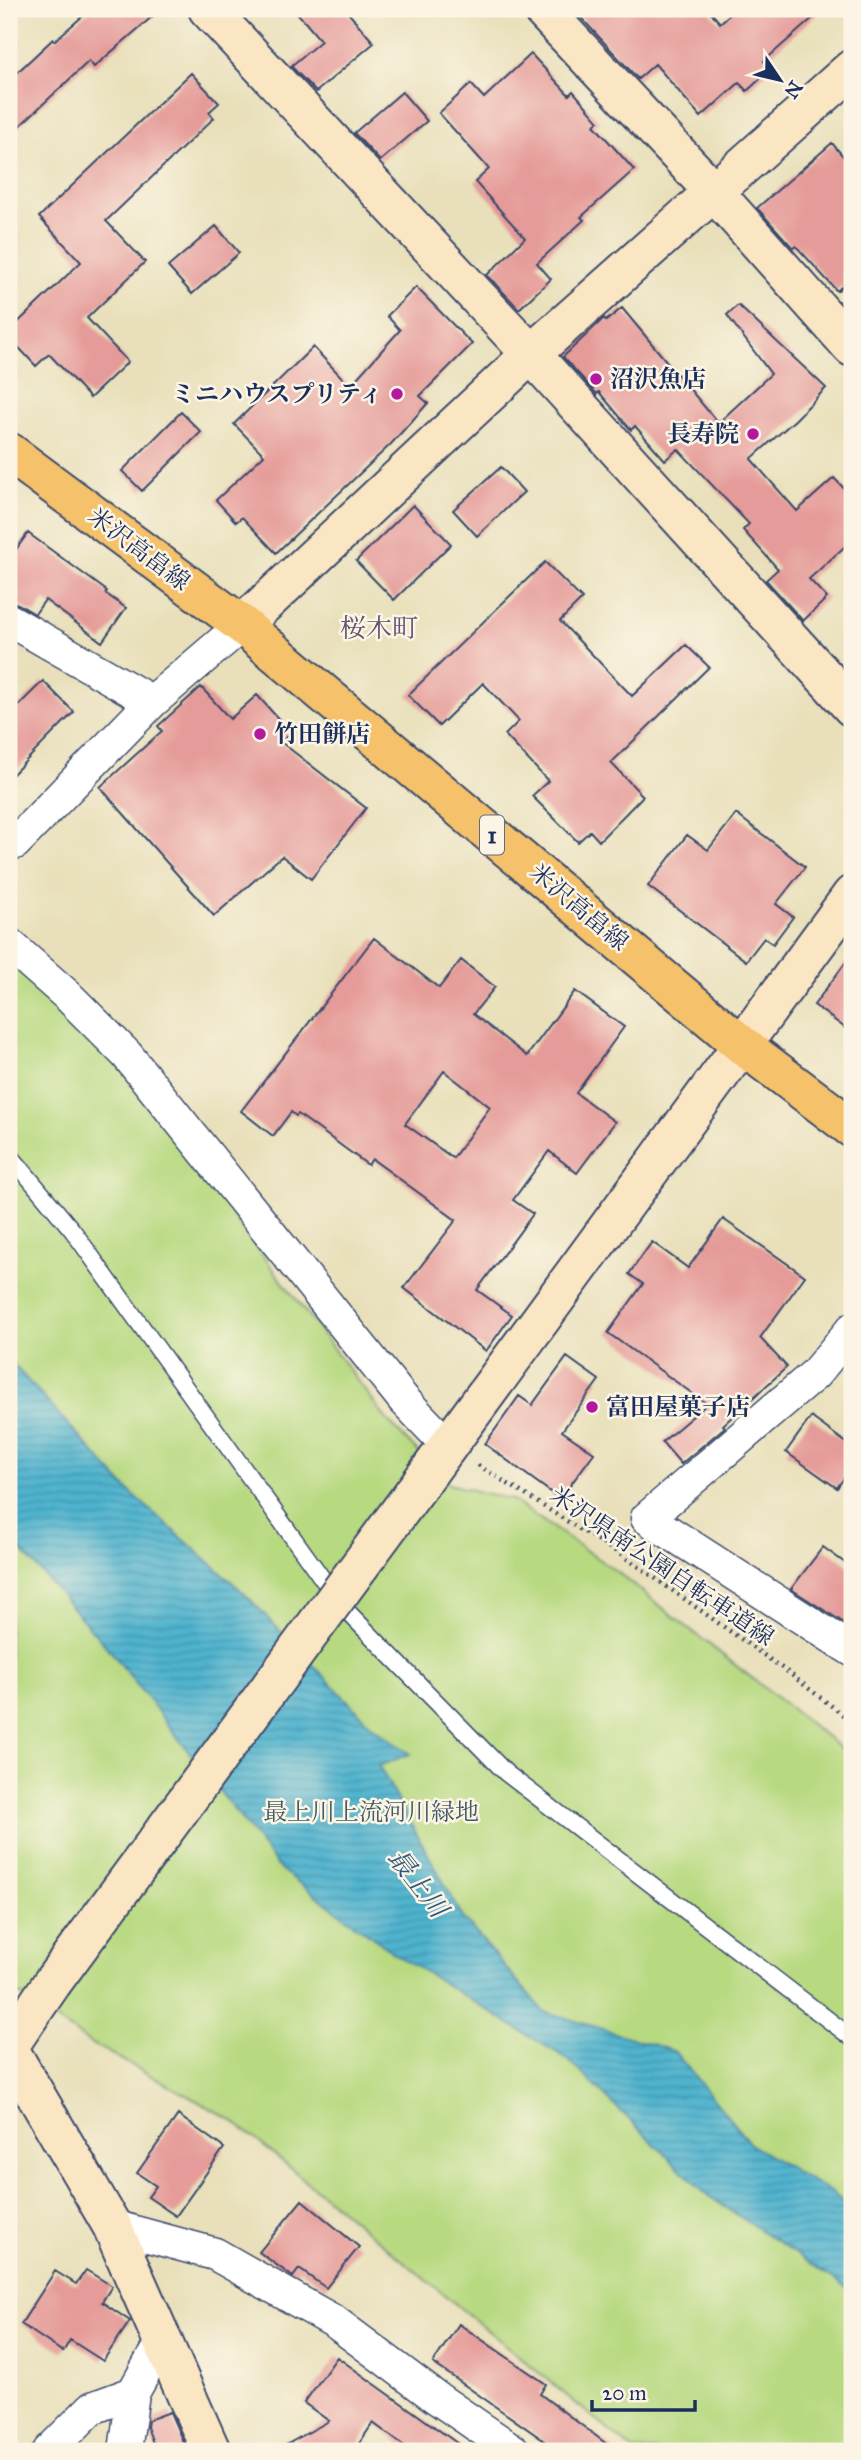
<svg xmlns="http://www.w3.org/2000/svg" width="861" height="2460" font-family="'IM FELL Great Primer','Noto Serif JP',serif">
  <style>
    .green { fill: #b7d980; stroke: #69846f; stroke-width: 2 }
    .water { fill: url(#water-rules); stroke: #367296; stroke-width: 2 }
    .building { fill: #e59b99; fill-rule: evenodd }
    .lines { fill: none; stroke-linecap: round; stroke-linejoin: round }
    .lane-casing { stroke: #3a4a6c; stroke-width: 19 }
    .street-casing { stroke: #3a4a6c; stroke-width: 35 }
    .secondary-casing { stroke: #3a4a6c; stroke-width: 42 }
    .primary-casing { stroke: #3a4a6c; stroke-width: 42 }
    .path { stroke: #3a4a6c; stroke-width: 4.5; stroke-dasharray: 2 5; stroke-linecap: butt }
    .lane { stroke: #fff; stroke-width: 16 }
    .street { stroke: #fff; stroke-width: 32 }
    .secondary { stroke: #fbe6c4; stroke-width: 38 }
    .primary { stroke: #f5c16b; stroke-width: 38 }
    .secondary-bridge-casing { stroke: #3a4a6c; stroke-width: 42; stroke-linecap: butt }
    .secondary-bridge { stroke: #fbe6c4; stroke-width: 38 }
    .poi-dot { fill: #b5179e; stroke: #fcf5e5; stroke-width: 2.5 }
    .labels { text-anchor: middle; stroke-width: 5; stroke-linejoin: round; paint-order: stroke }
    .shield { fill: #fcf5e5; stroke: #5e6a86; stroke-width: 2 }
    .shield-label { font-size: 23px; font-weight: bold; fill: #1b2f5e }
    .poi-label { font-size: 24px; font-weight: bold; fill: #1b2f5e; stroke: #fcf5e5; text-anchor: start }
    .street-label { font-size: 24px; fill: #1b2f5e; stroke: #fcf5e5 }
    .park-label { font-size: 24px; fill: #425a66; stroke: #fcf5e5 }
    .neighbourhood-label { font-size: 26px; fill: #625573; stroke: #fcf5e5 }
    .water-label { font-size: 26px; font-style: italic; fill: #2b5780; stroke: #fcf5e5 }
  </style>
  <defs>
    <pattern id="water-rules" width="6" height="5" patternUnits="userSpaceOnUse" patternTransform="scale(1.75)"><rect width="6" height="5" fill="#50b4cf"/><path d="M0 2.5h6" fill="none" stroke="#4293ab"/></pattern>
  </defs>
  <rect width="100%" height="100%" fill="#fcf5e5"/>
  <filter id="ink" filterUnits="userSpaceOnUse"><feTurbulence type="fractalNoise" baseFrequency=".0143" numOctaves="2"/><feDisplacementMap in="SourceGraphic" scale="14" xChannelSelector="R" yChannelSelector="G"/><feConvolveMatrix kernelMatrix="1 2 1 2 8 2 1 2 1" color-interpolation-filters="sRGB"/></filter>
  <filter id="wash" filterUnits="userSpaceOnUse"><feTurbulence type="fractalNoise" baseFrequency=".00686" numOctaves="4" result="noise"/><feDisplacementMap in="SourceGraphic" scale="28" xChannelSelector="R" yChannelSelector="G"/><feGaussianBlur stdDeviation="1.57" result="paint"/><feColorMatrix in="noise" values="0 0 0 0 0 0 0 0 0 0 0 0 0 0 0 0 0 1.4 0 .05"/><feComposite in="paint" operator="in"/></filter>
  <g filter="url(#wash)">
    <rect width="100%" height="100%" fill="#e9e0bb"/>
    <path class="green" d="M9,959L110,1053L388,1421L449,1484L512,1500L616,1571L852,1757V2451H634L232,2120L87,2041L9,1987Z"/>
    <path class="water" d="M9,1360L130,1492L241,1590L373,1727L410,1754L379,1766L464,1919L543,2011L674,2051L751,2145L832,2193L852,2209V2291L707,2195L567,2059L394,1953L280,1869L112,1653L9,1536Z"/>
    <g id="blocks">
      <path class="building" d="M91,9H161L94,67L89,61L9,136V80L53,39L54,41Z
        M294,9H345L374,43L316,92L291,66L321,41Z
        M573,9H708L720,23L736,9H823L764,61L771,69L747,91L739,83L701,117L655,64L638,79Z
        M531,54L569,95L573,91L599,121L594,125L634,170L581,217L584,220L537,263L551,279L519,309L487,275L525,238L475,182L489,169L439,113L471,84L484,98Z
        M191,73L219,103L209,112L214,118L106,221L145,262L87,318L128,362L90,398L49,354L36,366L9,337V331L81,262L39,217Z
        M402,92L427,121L380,161L354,133Z
        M832,143L852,167V277L837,291L796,246L793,248L757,208Z
        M216,226L239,253L192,294L168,267Z
        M416,287L472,344L420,396L428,403L391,444L276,553L242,517L236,522L216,500L264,455L234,424L313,347L350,386L400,330L387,316Z
        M738,305L826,388L796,419L751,459L797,511L834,478L852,497V540L809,579L827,598L803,621L766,580L778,569L743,530L749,524L678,449L665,460L635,426L631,430L599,392L597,394L563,357L604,318L606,321L622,308L718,423L771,374L727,315Z
        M181,412L201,432L142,491L122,471Z
        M501,467L524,492L477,536L453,510Z
        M413,505L451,544L394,600L356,561Z
        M28,533L107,591L105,593L126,608L102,642L45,600L35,614L18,604L9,602V559Z
        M545,562L582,599L560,621L632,696L686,645L709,667L611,763L643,796L599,841L590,831L578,842L532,796L548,781L505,735L519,721L483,683L439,726L408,695Z
        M43,681L74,712L9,778V715Z
        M201,687L230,719L257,695L291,733L281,742L366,808L311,879L282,856L214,916L100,787L162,731L158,726Z
        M736,814L805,867L776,904L793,917L773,944L764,938L746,961L648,886L687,835L708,850Z
        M374,938L439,988L461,960L495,987L473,1014L527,1056L575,991L624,1027L576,1093L615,1122L577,1173L549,1151L513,1200L533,1214L477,1290L512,1315L486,1351L404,1288L456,1220L372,1159L368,1165L298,1114L296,1116L291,1112L273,1136L241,1111ZM444,1071L490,1107L453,1158L405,1124Z
        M852,954V1033L814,1005Z
        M723,1219L805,1276L760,1338L787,1367L723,1425L725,1427L681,1464L662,1442L707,1404L608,1333L643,1284L629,1274L652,1242L688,1268Z
        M567,1357L599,1380L562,1431L594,1453L560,1499L485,1444L519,1396L532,1405Z
        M811,1417L852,1447V1466L837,1488L786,1452Z
        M823,1547L852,1568V1628L791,1589Z
        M178,2115L224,2148L176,2216L148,2197L156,2186L137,2173Z
        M302,2200L359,2247L326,2288L299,2269L293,2277L259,2252Z
        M86,2270L112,2286L102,2302L130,2321L103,2361L70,2340L63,2352L21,2324L55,2271L76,2284Z
        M459,2324L546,2384L540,2394L616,2451H559L433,2363Z
        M337,2357L468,2451H411L373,2423L354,2451H275L329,2421L304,2403Z
        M170,2412L187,2451H156L147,2427L148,2420Z"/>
    </g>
  </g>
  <g filter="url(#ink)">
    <use href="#blocks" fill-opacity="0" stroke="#3a4a6c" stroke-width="2"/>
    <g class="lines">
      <g class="lane-casing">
        <path id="lane" d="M9,1154L73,1231L342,1606L506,1773L852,2038"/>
      </g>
      <g class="street-casing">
        <path id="street" d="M9,620L152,702
          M15,843L152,702L242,625
          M9,944L69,997L127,1055L404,1400L448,1446
          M852,1329L815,1374L647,1518L852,1650
          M112,2226L215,2254L335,2322L434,2396L514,2451
          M49,2451L92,2408L133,2393
          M125,2451L133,2393L162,2341"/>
      </g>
      <g class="secondary-casing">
        <path id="secondary" d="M208,9L531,354L852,707
          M542,9L714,192L852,347
          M242,625L531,354L852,69
          M414,1492L852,895
          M9,2046L52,1983
          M9,2049L112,2226L211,2451"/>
      </g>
      <g class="primary-casing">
        <path id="primary" d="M9,452L242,625L742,1045L852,1128"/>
      </g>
      <path class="path" d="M478,1465L635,1564L789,1673L852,1722"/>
      <use href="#lane" class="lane"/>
      <use href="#street" class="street"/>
      <use href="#secondary" class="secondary"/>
      <use href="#primary" class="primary"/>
      <g class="secondary-bridge-casing">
        <path id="secondary-bridge" d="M52,1983L414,1492"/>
      </g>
      <use href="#secondary-bridge" class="secondary-bridge"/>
    </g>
  </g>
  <g class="poi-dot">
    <circle cx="596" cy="379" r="7"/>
    <circle cx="397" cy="394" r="7"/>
    <circle cx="753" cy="434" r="7"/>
    <circle cx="260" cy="734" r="7"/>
    <circle cx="592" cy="1407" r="7"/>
  </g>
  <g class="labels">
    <rect class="shield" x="480" y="815.5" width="24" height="39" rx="5"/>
    <g class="shield-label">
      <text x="492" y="843">1</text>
    </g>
    <g class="poi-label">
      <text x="610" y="387">沼沢魚店</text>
      <text x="383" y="402" text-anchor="end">ミニハウスプリティ</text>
      <text x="739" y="442" text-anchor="end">長寿院</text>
      <text x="274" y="742">竹田餅店</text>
      <text x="606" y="1415">富田屋菓子店</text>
    </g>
    <g class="street-label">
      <text transform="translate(139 549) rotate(37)" y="8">米沢高畠線</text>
      <text transform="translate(579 907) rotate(40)" y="8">米沢高畠線</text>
      <text transform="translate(662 1566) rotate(34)" y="8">米沢県南公園自転車道線</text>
    </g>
    <g class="park-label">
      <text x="371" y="1820">最上川上流河川緑地</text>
    </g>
    <g class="neighbourhood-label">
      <text x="379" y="637">桜木町</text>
    </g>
    <g class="water-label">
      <text transform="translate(418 1883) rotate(52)" y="9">最上川</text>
    </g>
  </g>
  <rect width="861" height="2460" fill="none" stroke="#fcf5e5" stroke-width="35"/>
  <g transform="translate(780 80) rotate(125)" stroke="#fcf5e5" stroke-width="5" paint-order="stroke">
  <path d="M0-5L12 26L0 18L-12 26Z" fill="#1b2f5e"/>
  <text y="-10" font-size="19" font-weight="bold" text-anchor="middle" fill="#1b2f5e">N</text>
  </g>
  <path d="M592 2400v10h103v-10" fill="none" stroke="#1b2f5e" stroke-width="3.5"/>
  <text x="602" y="2400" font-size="21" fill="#1b2f5e" stroke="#fcf5e5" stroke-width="5" paint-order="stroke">20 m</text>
</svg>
